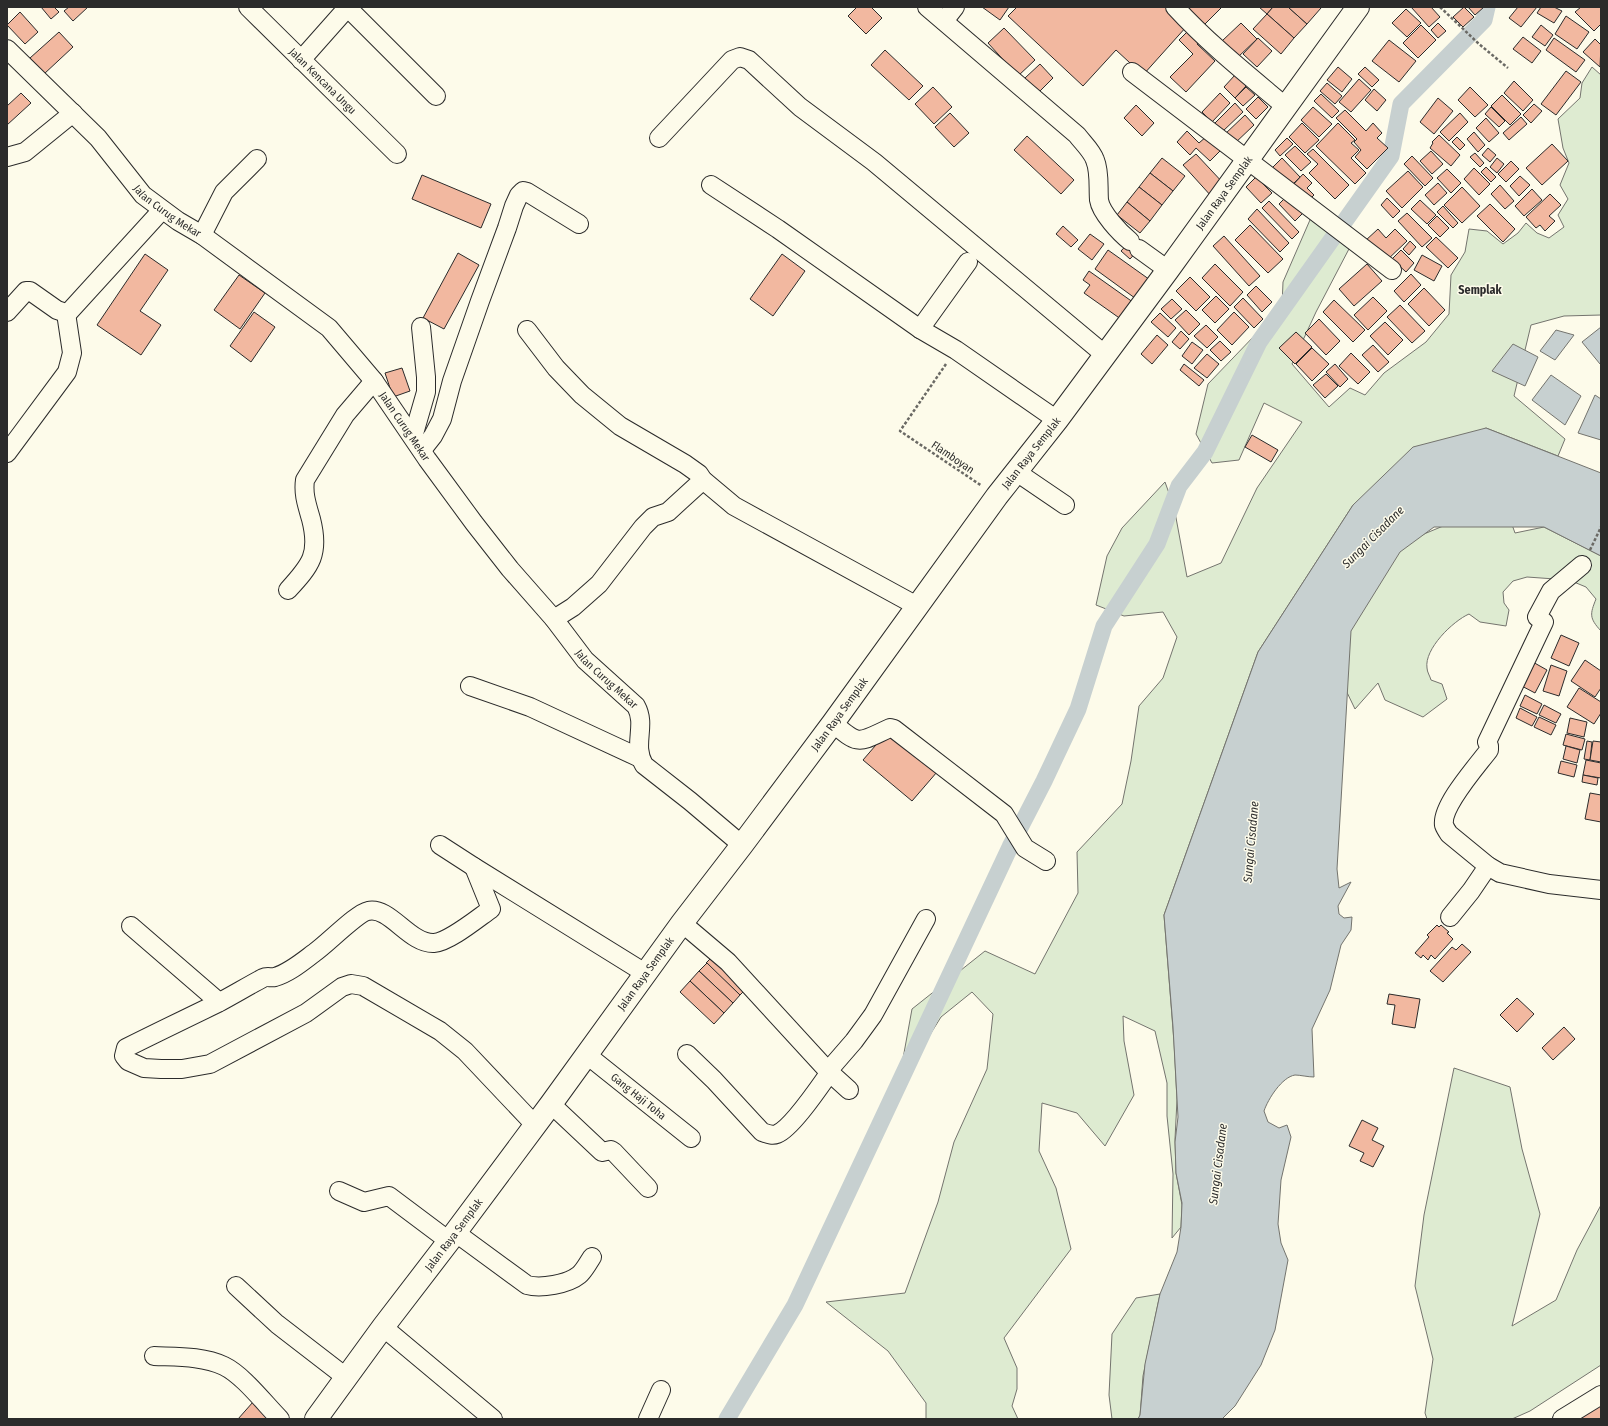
<svg xmlns="http://www.w3.org/2000/svg" width="1608" height="1426" font-family="'Fira Sans Condensed',sans-serif">
  <rect width="100%" height="100%" fill="#fdfbea"/>
  <g fill="#deebd1" stroke="#74746e">
    <polygon points="1592,67 1601,75 1601,315 1564,316 1531,325 1514,396 1565,439 1558,456 1486,428 1353,505 1258,652 1164,915 1174,1042 1177,1100 1175,1139 1176,1173 1182,1205 1181,1227 1172,1238 1173,1174 1167,1116 1167,1083 1155,1031 1123,1016 1124,1041 1134,1095 1105,1146 1077,1113 1042,1103 1039,1151 1056,1188 1071,1249 1004,1338 1017,1368 1017,1389 1012,1406 1018,1419 926,1419 926,1403 888,1351 826,1302 905,1293 938,1202 954,1142 987,1069 993,1014 972,992 941,1017 898,1086 912,1009 985,951 1035,974 1078,893 1077,852 1122,804 1131,761 1139,706 1163,678 1177,637 1163,612 1124,616 1096,605 1107,556 1122,528 1165,482 1174,507 1187,577 1221,563 1257,488 1302,422 1264,403 1239,460 1212,463 1196,434 1208,384 1282,307 1283,282 1313,213 1350,247 1316,312 1292,364 1329,407 1350,388 1365,395 1384,373 1426,342 1449,314 1451,275 1465,252 1469,229 1487,231 1503,244 1518,233 1526,223 1537,233 1549,238 1564,227 1558,215 1568,199 1560,185 1569,163 1563,148 1558,119 1580,98 1582,83"/>
    <path d="M 1467,516 L 1510,519 L 1515,533 L 1544,527 L 1601,556 L 1601,631 C 1589,618 1590,614 1596,599 L 1586,587 L 1569,580 L 1527,577 L 1513,581 L 1503,592 L 1504,603 L 1509,610 L 1506,626 L 1480,622 L 1469,614 C 1453,621 1424,649 1427,668 C 1427,672 1430,676 1431,680 L 1442,684 L 1447,699 L 1423,717 L 1385,700 L 1378,683 L 1355,709 L 1328,653 L 1393,547 Z"/>
    <polygon points="1454,1068 1510,1087 1522,1149 1540,1214 1512,1326 1556,1300 1577,1250 1601,1205 1601,1365 1530,1411 1512,1419 1427,1419 1425,1413 1433,1359 1415,1286 1424,1215"/>
    <polygon points="1160,1294 1143,1376 1140,1416 1138,1419 1112,1419 1109,1395 1112,1334 1136,1298"/>
  </g>
  <g fill="#c7d0d0" stroke="#74746e">
    <polygon points="1601,327 1601,363 1600,364 1582,342"/>
    <polygon points="1556,330 1574,335 1555,360 1540,351"/>
    <polygon points="1513,344 1538,357 1525,386 1492,371"/>
    <polygon points="1551,375 1581,396 1565,425 1532,400"/>
    <polygon points="1595,395 1601,399 1601,440 1578,433"/>
    <path d="M 1486,428 L 1601,473 L 1601,556 L 1544,527 L 1434,527 L 1400,552 L 1351,631 L 1337,869 L 1339,888 L 1351,882 L 1338,906 L 1339,914 L 1344,918 L 1352,917 L 1351,930 L 1341,945 L 1330,990 L 1312,1029 L 1314,1077 C 1308,1077 1300,1075 1295,1075 C 1282,1077 1268,1099 1264,1111 L 1268,1122 L 1279,1128 L 1287,1125 L 1291,1137 L 1281,1180 L 1278,1224 L 1281,1243 L 1288,1260 L 1275,1330 L 1261,1365 L 1235,1406 L 1222,1419 L 1138,1419 L 1140,1415 L 1145,1364 L 1160,1294 L 1177,1252 L 1181,1227 L 1182,1203 L 1176,1173 L 1175,1142 L 1178,1117 L 1173,1027 L 1164,915 L 1258,652 L 1353,505 L 1413,447 Z"/>
  </g>
  <g fill="none" stroke-linecap="round" stroke-linejoin="round">
    <polyline stroke="#c7d0d0" stroke-width="17" points="727,1419 795,1305 1010,847 1044,781 1078,709 1104,626 1157,544 1179,486 1205,452 1259,342 1391,156 1401,104 1484,20 1487,7"/>
  </g>
  <g fill="#f2b8a0" stroke="#2b2b2b">
    <polygon points="41,7 54,7 59,12 51,19"/>
    <polygon points="69,7 88,7 73,21 64,11"/>
    <polygon points="857,7 871,7 882,18 866,34 848,16"/>
    <polygon points="982,7 1009,7 1000,20"/>
    <polygon points="1017,7 1167,7 1187,26 1143,75 1116,50 1083,86 1008,16"/>
    <polygon points="1182,7 1222,7 1202,27"/>
    <polygon points="1259,7 1273,7 1267,14"/>
    <polygon points="1273,7 1288,7 1307,24 1294,38 1267,14"/>
    <polygon points="1288,7 1320,7 1321,8 1307,24"/>
    <polygon points="1411,7 1431,7 1440,17 1429,27"/>
    <polygon points="1464,7 1474,17 1463,27 1453,17"/>
    <polygon points="1468,7 1484,7 1475,15"/>
    <polygon points="1518,7 1537,7 1521,27 1509,18"/>
    <polygon points="1541,7 1554,7 1562,11 1554,23 1537,13"/>
    <polygon points="1581,7 1601,7 1601,24 1594,31 1575,12"/>
    <polygon points="1406,9 1421,23 1407,37 1392,23"/>
    <polygon points="20,12 38,32 25,44 7,25"/>
    <polygon points="1267,14 1294,38 1281,54 1253,29"/>
    <polygon points="1566,16 1589,32 1577,49 1555,34"/>
    <polygon points="1241,23 1257,39 1238,57 1222,41"/>
    <polygon points="1438,23 1446,31 1438,38 1431,30"/>
    <polygon points="1421,25 1436,40 1418,58 1403,43"/>
    <polygon points="1541,25 1553,35 1545,46 1532,37"/>
    <polygon points="1004,28 1035,60 1018,76 988,43"/>
    <polygon points="1190,29 1201,39 1197,44 1215,61 1186,92 1170,77 1193,54 1179,40"/>
    <polygon points="59,32 73,47 44,74 30,58"/>
    <polygon points="1523,37 1541,51 1532,63 1513,49"/>
    <polygon points="1258,38 1272,51 1257,67 1243,54"/>
    <polygon points="1554,38 1585,60 1576,72 1546,50"/>
    <polygon points="1595,39 1601,45 1600,67 1583,52"/>
    <polygon points="1389,40 1416,61 1399,82 1372,61"/>
    <polygon points="885,50 923,86 909,100 871,65"/>
    <polygon points="1040,64 1053,78 1039,92 1025,78"/>
    <polygon points="1338,67 1352,79 1342,92 1327,80"/>
    <polygon points="1365,67 1379,80 1372,87 1358,74"/>
    <polygon points="1566,71 1581,82 1556,115 1541,104"/>
    <polygon points="1235,75 1246,86 1235,98 1224,87"/>
    <polygon points="1359,79 1371,90 1351,112 1339,102"/>
    <polygon points="1514,81 1533,100 1523,111 1504,93"/>
    <polygon points="1327,83 1342,96 1335,104 1320,91"/>
    <polygon points="933,87 952,107 934,124 915,104"/>
    <polygon points="1246,87 1255,95 1243,106 1235,98"/>
    <polygon points="1470,87 1488,105 1475,117 1458,100"/>
    <polygon points="1374,89 1386,100 1377,111 1365,100"/>
    <polygon points="21,93 31,103 7,125 7,106"/>
    <polygon points="1220,93 1230,103 1212,122 1202,112"/>
    <polygon points="1321,94 1339,111 1332,118 1314,101"/>
    <polygon points="1502,95 1521,114 1510,125 1491,106"/>
    <polygon points="1258,97 1268,107 1256,119 1246,109"/>
    <polygon points="1438,98 1453,111 1434,134 1420,122"/>
    <polygon points="1235,103 1243,112 1222,132 1214,124"/>
    <polygon points="1534,104 1542,111 1531,123 1523,115"/>
    <polygon points="1136,105 1154,123 1142,136 1124,118"/>
    <polygon points="1313,107 1332,124 1319,137 1301,120"/>
    <polygon points="1491,107 1505,121 1499,127 1485,114"/>
    <polygon points="1345,110 1366,131 1373,123 1382,133 1377,138 1388,148 1367,169 1355,157 1361,150 1354,142 1357,139 1336,118"/>
    <polygon points="950,113 969,133 954,147 935,127"/>
    <polygon points="1460,113 1468,122 1449,141 1440,132"/>
    <polygon points="1245,115 1254,125 1233,145 1224,135"/>
    <polygon points="1521,117 1527,124 1509,140 1503,133"/>
    <polygon points="1486,118 1499,133 1489,142 1476,128"/>
    <polygon points="1302,123 1319,140 1305,153 1289,137"/>
    <polygon points="1338,123 1355,140 1351,143 1359,150 1351,158 1366,173 1355,184 1316,146"/>
    <polygon points="1187,131 1199,143 1207,136 1221,150 1210,161 1196,148 1190,155 1177,142"/>
    <polygon points="1474,132 1485,145 1478,152 1467,139"/>
    <polygon points="1439,135 1460,155 1451,166 1430,148 1433,143 1432,142"/>
    <polygon points="1027,136 1074,180 1061,194 1014,150"/>
    <polygon points="1457,137 1465,145 1460,150 1452,142"/>
    <polygon points="1287,138 1293,144 1280,156 1275,150"/>
    <polygon points="1552,144 1568,161 1542,185 1526,168"/>
    <polygon points="1295,146 1311,162 1301,171 1285,155"/>
    <polygon points="1488,148 1496,155 1490,162 1482,155"/>
    <polygon points="1313,149 1349,185 1335,199 1309,173 1318,164 1307,154"/>
    <polygon points="1431,151 1443,164 1432,174 1420,161"/>
    <polygon points="1475,153 1484,163 1480,167 1470,157"/>
    <polygon points="1196,154 1225,185 1212,197 1183,165"/>
    <polygon points="1412,156 1433,178 1425,186 1404,164"/>
    <polygon points="1162,158 1185,176 1173,191 1150,173"/>
    <polygon points="1282,158 1300,177 1289,188 1271,169"/>
    <polygon points="1497,158 1504,164 1497,173 1490,167"/>
    <polygon points="1511,161 1519,169 1506,182 1498,174"/>
    <polygon points="1486,167 1496,177 1491,182 1481,172"/>
    <polygon points="1474,168 1490,184 1479,195 1464,179"/>
    <polygon points="1447,169 1461,183 1451,193 1437,178"/>
    <polygon points="1408,171 1423,187 1402,208 1386,191"/>
    <polygon points="1150,173 1173,191 1162,205 1139,187"/>
    <polygon points="1303,174 1312,183 1307,188 1314,195 1308,201 1292,186"/>
    <polygon points="422,175 491,204 481,228 412,199"/>
    <polygon points="1520,176 1530,185 1519,196 1510,186"/>
    <polygon points="1256,177 1272,193 1261,203 1246,187"/>
    <polygon points="1438,183 1447,193 1434,205 1425,195"/>
    <polygon points="1500,185 1514,201 1505,209 1491,194"/>
    <polygon points="1139,187 1162,205 1150,221 1127,202"/>
    <polygon points="1462,187 1480,206 1462,223 1444,205"/>
    <polygon points="1532,189 1542,200 1524,216 1515,206"/>
    <polygon points="1290,193 1306,210 1295,221 1279,204"/>
    <polygon points="1550,194 1561,205 1549,216 1555,221 1545,231 1540,225 1536,228 1526,217"/>
    <polygon points="1387,198 1400,211 1393,218 1381,205"/>
    <polygon points="1420,200 1436,215 1427,224 1411,209"/>
    <polygon points="1269,201 1299,232 1292,239 1262,208"/>
    <polygon points="1127,202 1150,221 1140,233 1117,215"/>
    <polygon points="1490,204 1515,229 1503,242 1477,216"/>
    <polygon points="1443,206 1458,223 1453,228 1437,212"/>
    <polygon points="1257,209 1289,243 1280,252 1248,219"/>
    <polygon points="1407,213 1432,238 1422,247 1398,221"/>
    <polygon points="1437,216 1449,228 1440,237 1428,225"/>
    <polygon points="1250,225 1283,259 1268,273 1235,240"/>
    <polygon points="1063,226 1078,240 1071,247 1056,234"/>
    <polygon points="1378,229 1386,238 1395,229 1407,241 1385,262 1365,241"/>
    <polygon points="1090,234 1104,244 1092,260 1078,249"/>
    <polygon points="1224,236 1260,276 1249,286 1213,246"/>
    <polygon points="1436,237 1458,258 1448,268 1426,247"/>
    <polygon points="1132,239 1141,247 1130,259 1121,251"/>
    <polygon points="1410,241 1416,247 1409,255 1403,249"/>
    <polygon points="1108,250 1153,282 1139,301 1095,269"/>
    <polygon points="1401,250 1414,263 1406,272 1392,259"/>
    <polygon points="458,253 479,265 444,329 423,318"/>
    <polygon points="145,254 168,270 140,311 161,325 141,355 97,325"/>
    <polygon points="782,254 805,271 773,316 750,299"/>
    <polygon points="1422,255 1442,266 1434,281 1414,270"/>
    <polygon points="1215,264 1243,292 1230,306 1202,278"/>
    <polygon points="1367,264 1382,281 1354,306 1339,289"/>
    <polygon points="1089,271 1137,305 1125,322 1084,293 1090,285 1083,280"/>
    <polygon points="1411,274 1421,285 1404,302 1394,291"/>
    <polygon points="239,275 265,293 240,329 214,310"/>
    <polygon points="1190,277 1210,297 1196,311 1176,291"/>
    <polygon points="1256,286 1272,302 1262,312 1247,295"/>
    <polygon points="1424,288 1445,310 1429,326 1408,304"/>
    <polygon points="1216,296 1229,309 1215,323 1202,310"/>
    <polygon points="1373,297 1387,311 1368,330 1354,315"/>
    <polygon points="1243,298 1263,319 1254,328 1234,307"/>
    <polygon points="1172,299 1182,309 1171,319 1161,309"/>
    <polygon points="1334,300 1365,330 1353,342 1323,312"/>
    <polygon points="1400,305 1425,331 1412,343 1387,317"/>
    <polygon points="1186,310 1200,324 1189,335 1175,320"/>
    <polygon points="254,312 275,327 251,362 230,346"/>
    <polygon points="1234,312 1249,327 1232,345 1217,330"/>
    <polygon points="1160,313 1176,328 1168,337 1151,322"/>
    <polygon points="1319,319 1340,341 1326,355 1305,333"/>
    <polygon points="1385,322 1403,340 1388,355 1370,336"/>
    <polygon points="1206,325 1218,337 1207,348 1194,336"/>
    <polygon points="1181,331 1189,339 1180,349 1172,342"/>
    <polygon points="1296,332 1312,347 1295,364 1279,348"/>
    <polygon points="1157,335 1168,345 1152,364 1141,354"/>
    <polygon points="1220,341 1231,352 1221,361 1210,350"/>
    <polygon points="1192,342 1203,350 1192,364 1182,356"/>
    <polygon points="1373,345 1389,362 1378,372 1362,355"/>
    <polygon points="1312,348 1329,364 1312,381 1296,364"/>
    <polygon points="1351,353 1370,372 1358,384 1339,366"/>
    <polygon points="1207,354 1219,364 1207,378 1194,368"/>
    <polygon points="1184,364 1204,380 1199,386 1180,370"/>
    <polygon points="1335,364 1348,379 1340,387 1326,372"/>
    <polygon points="402,368 410,391 393,397 385,373"/>
    <polygon points="1326,374 1338,386 1325,398 1313,385"/>
    <polygon points="1252,435 1278,450 1271,462 1245,447"/>
    <polygon points="1561,635 1579,643 1569,666 1551,658"/>
    <polygon points="1585,660 1601,671 1601,688 1595,697 1571,681"/>
    <polygon points="1531,661 1547,670 1535,693 1518,684"/>
    <polygon points="1551,665 1567,671 1559,696 1543,691"/>
    <polygon points="1579,688 1601,702 1601,713 1594,724 1567,707"/>
    <polygon points="1525,695 1542,704 1537,714 1520,706"/>
    <polygon points="1544,705 1561,714 1556,723 1539,715"/>
    <polygon points="1520,708 1537,717 1532,726 1516,718"/>
    <polygon points="1539,717 1556,725 1551,735 1534,727"/>
    <polygon points="1570,718 1587,722 1584,737 1567,733"/>
    <polygon points="888,731 937,772 912,801 863,760"/>
    <polygon points="1566,734 1585,739 1582,750 1563,745"/>
    <polygon points="1587,741 1592,742 1590,760 1584,759"/>
    <polygon points="1593,741 1601,742 1601,762 1590,760"/>
    <polygon points="1566,746 1580,750 1577,763 1563,759"/>
    <polygon points="1586,760 1601,763 1601,778 1583,775"/>
    <polygon points="1561,761 1577,765 1574,777 1558,773"/>
    <polygon points="1583,775 1598,778 1597,785 1582,782"/>
    <polygon points="1590,793 1601,795 1601,822 1585,819"/>
    <polygon points="1437,925 1439,927 1441,925 1449,932 1447,933 1453,939 1435,959 1431,955 1428,960 1423,955 1421,958 1415,953 1429,937 1427,935"/>
    <polygon points="1462,944 1471,952 1443,982 1430,971 1452,947 1456,950"/>
    <polygon points="715,954 749,986 740,995 706,963"/>
    <polygon points="707,963 740,995 733,1003 699,971"/>
    <polygon points="699,971 733,1003 724,1013 690,981"/>
    <polygon points="690,981 724,1013 714,1024 680,992"/>
    <polygon points="1389,994 1420,999 1415,1028 1392,1024 1395,1005 1387,1004"/>
    <polygon points="1517,998 1534,1014 1517,1032 1500,1015"/>
    <polygon points="1564,1027 1575,1039 1553,1060 1542,1048"/>
    <polygon points="1362,1120 1378,1128 1372,1140 1384,1146 1373,1167 1360,1161 1364,1153 1349,1146"/>
    <polygon points="1601,1396 1601,1419 1565,1419"/>
    <polygon points="253,1402 271,1419 238,1419"/>
  </g>
  <g fill="none" stroke-linecap="round" stroke-linejoin="round">
    <defs>
      <g id="minor">
        <path id="s1" d="M 248,7 L 397,154"/>
        <polyline points="345,7 351,11 436,96"/>
        <path d="M 927,7 L 1077,135 C 1083,143 1092,151 1095,160 C 1100,172 1098,187 1099,200 C 1101,213 1120,233 1130,241"/>
        <path d="M 1175,7 C 1209,44 1248,75 1286,107"/>
        <polyline points="944,21 955,7"/>
        <path id="s2" d="M 7,49 L 98,138 L 143,195 L 178,221 L 202,235 L 329,328 L 374,381 L 427,459 L 474,523 L 510,569 L 554,619 L 585,660 L 636,706 C 647,726 632,744 644,765 L 690,801 L 742,845"/>
        <polyline points="301,60 348,7"/>
        <polyline points="1132,72 1392,270"/>
        <polyline points="659,138 732,60 740,57 749,60 800,107 874,162 1104,354"/>
        <polyline points="7,157 25,152 73,113"/>
        <polyline points="711,185 778,229 920,329 956,350 1057,420"/>
        <polyline points="202,235 224,192 257,159"/>
        <polyline points="1139,249 1168,270"/>
        <polyline points="7,312 26,291 30,291 57,310 66,313 69,312 162,210"/>
        <polyline points="920,329 968,262"/>
        <polyline points="527,330 556,368 582,395 620,426 685,464 699,474 703,480 734,506 917,606"/>
        <polyline points="413,437 426,392 426,377 421,327"/>
        <polyline points="422,450 433,436 442,419 452,381 480,301 507,228 514,206 519,195 523,191 527,192 579,224"/>
        <polyline points="7,453 67,372 72,353 66,313"/>
        <polyline points="1015,471 1065,505"/>
        <path d="M 1582,565 L 1551,591 L 1537,617 L 1544,622 L 1487,742 L 1489,746 L 1489,750 C 1477,766 1441,806 1444,825 C 1445,828 1447,831 1449,834 L 1488,866 L 1500,873 L 1549,884 L 1601,890"/>
        <path d="M 288,590 C 311,565 320,554 311,519 C 307,505 303,494 305,480 L 345,415 L 374,381"/>
        <polyline points="554,619 573,607 599,584 643,527 653,517 668,512 703,480"/>
        <polyline points="470,686 530,707 640,758"/>
        <path d="M 833,723 C 860,747 859,742 890,728 L 894,729 L 1004,814 L 1025,848 L 1046,861"/>
        <polyline points="440,845 474,867 645,973"/>
        <path d="M 474,867 L 491,909 C 478,918 449,942 434,943 C 409,944 390,906 368,911 C 357,913 326,945 314,953 C 302,962 289,973 275,977 C 271,978 267,976 263,978 C 248,986 233,995 218,1003 C 187,1018 156,1033 126,1048 L 124,1056 L 128,1061 L 144,1068 L 161,1069 L 182,1069 L 210,1064 L 306,1013 L 342,987 L 351,984 L 363,986 L 440,1031 L 465,1051 L 535,1125"/>
        <polyline points="1450,917 1471,891 1488,866"/>
        <polyline points="682,923 728,962 828,1071 849,1090"/>
        <polyline points="131,926 219,1002"/>
        <path d="M 687,1054 L 714,1080 L 762,1132 C 768,1134 772,1136 777,1134 C 792,1128 820,1086 830,1072"/>
        <path id="s3" d="M 587,1055 L 691,1138"/>
        <polyline points="828,1071 854,1041 873,1015 926,919"/>
        <polyline points="551,1104 602,1152 611,1150 614,1152 648,1188"/>
        <polyline points="339,1191 364,1202 389,1196 449,1241"/>
        <path d="M 456,1233 L 527,1285 C 541,1289 568,1284 579,1275 C 584,1271 588,1263 592,1257"/>
        <polyline points="236,1286 277,1324 347,1378"/>
        <polyline points="383,1327 493,1419"/>
        <path d="M 154,1356 C 177,1357 203,1356 224,1366 C 243,1375 265,1404 280,1419"/>
        <polyline points="648,1419 661,1390"/>
        <polyline points="1562,1419 1601,1395"/>
      </g>
      <g id="major">
        <path id="s4" d="M 316,1419 L 383,1327 L 449,1241 L 551,1104 L 682,923 L 742,845 L 833,723 L 997,496 L 1057,420 L 1168,270 L 1358,7"/>
      </g>
    </defs>
    <use href="#minor" stroke="#2b2b2b" stroke-width="20"/>
    <use href="#major" stroke="#2b2b2b" stroke-width="24"/>
    <g stroke="#6a6964" stroke-width="2.5" stroke-dasharray="3 2" stroke-linecap="butt">
      <polyline points="1440,7 1479,44 1508,68"/>
      <polyline points="946,364 900,431 982,486"/>
      <polyline points="1590,550 1601,527"/>
    </g>
    <use href="#minor" stroke="#fdfbea" stroke-width="18"/>
    <use href="#major" stroke="#fdfbea" stroke-width="22"/>
  </g>
  <g text-anchor="middle" stroke-width="3" stroke-linejoin="round" paint-order="stroke">
    <g font-size="11" fill="#2b2b2b" stroke="#fdfbea">
      <text dy="4" stroke="none"><textPath href="#s1" startOffset="105">Jalan Kencana Ungu</textPath></text>
      <text dy="4" stroke="none"><textPath href="#s4" startOffset="1526">Jalan Raya Semplak</textPath></text>
      <text dy="4" stroke="none"><textPath href="#s2" startOffset="229">Jalan Curug Mekar</textPath></text>
      <text dy="4" stroke="none"><textPath href="#s2" startOffset="553">Jalan Curug Mekar</textPath></text>
      <text dy="4" stroke="none"><textPath href="#s4" startOffset="1202">Jalan Raya Semplak</textPath></text>
      <text transform="translate(953 457) rotate(34)" y="4">Flamboyan</text>
      <text dy="4" stroke="none"><textPath href="#s2" startOffset="877">Jalan Curug Mekar</textPath></text>
      <text dy="4" stroke="none"><textPath href="#s4" startOffset="878">Jalan Raya Semplak</textPath></text>
      <text dy="4" stroke="none"><textPath href="#s4" startOffset="554">Jalan Raya Semplak</textPath></text>
      <text dy="4" stroke="none"><textPath href="#s3" startOffset="66">Gang Haji Toha</textPath></text>
      <text dy="4" stroke="none"><textPath href="#s4" startOffset="230">Jalan Raya Semplak</textPath></text>
    </g>
    <g font-size="12" font-weight="bold" fill="#2b2b2b" stroke="#fdfbea">
      <text x="1480" y="294">Semplak</text>
    </g>
    <g font-size="12" font-style="italic" fill="#2b2b2b" stroke="#fdfbea">
      <text transform="translate(1373 537) rotate(-45)" y="4">Sungai Cisadane</text>
      <text transform="translate(1251 842) rotate(-85)" y="4">Sungai Cisadane</text>
      <text transform="translate(1218 1164) rotate(-83)" y="4">Sungai Cisadane</text>
    </g>
  </g>
  <rect width="1608" height="1426" fill="none" stroke="#2b2b2b" stroke-width="16"/>
</svg>
